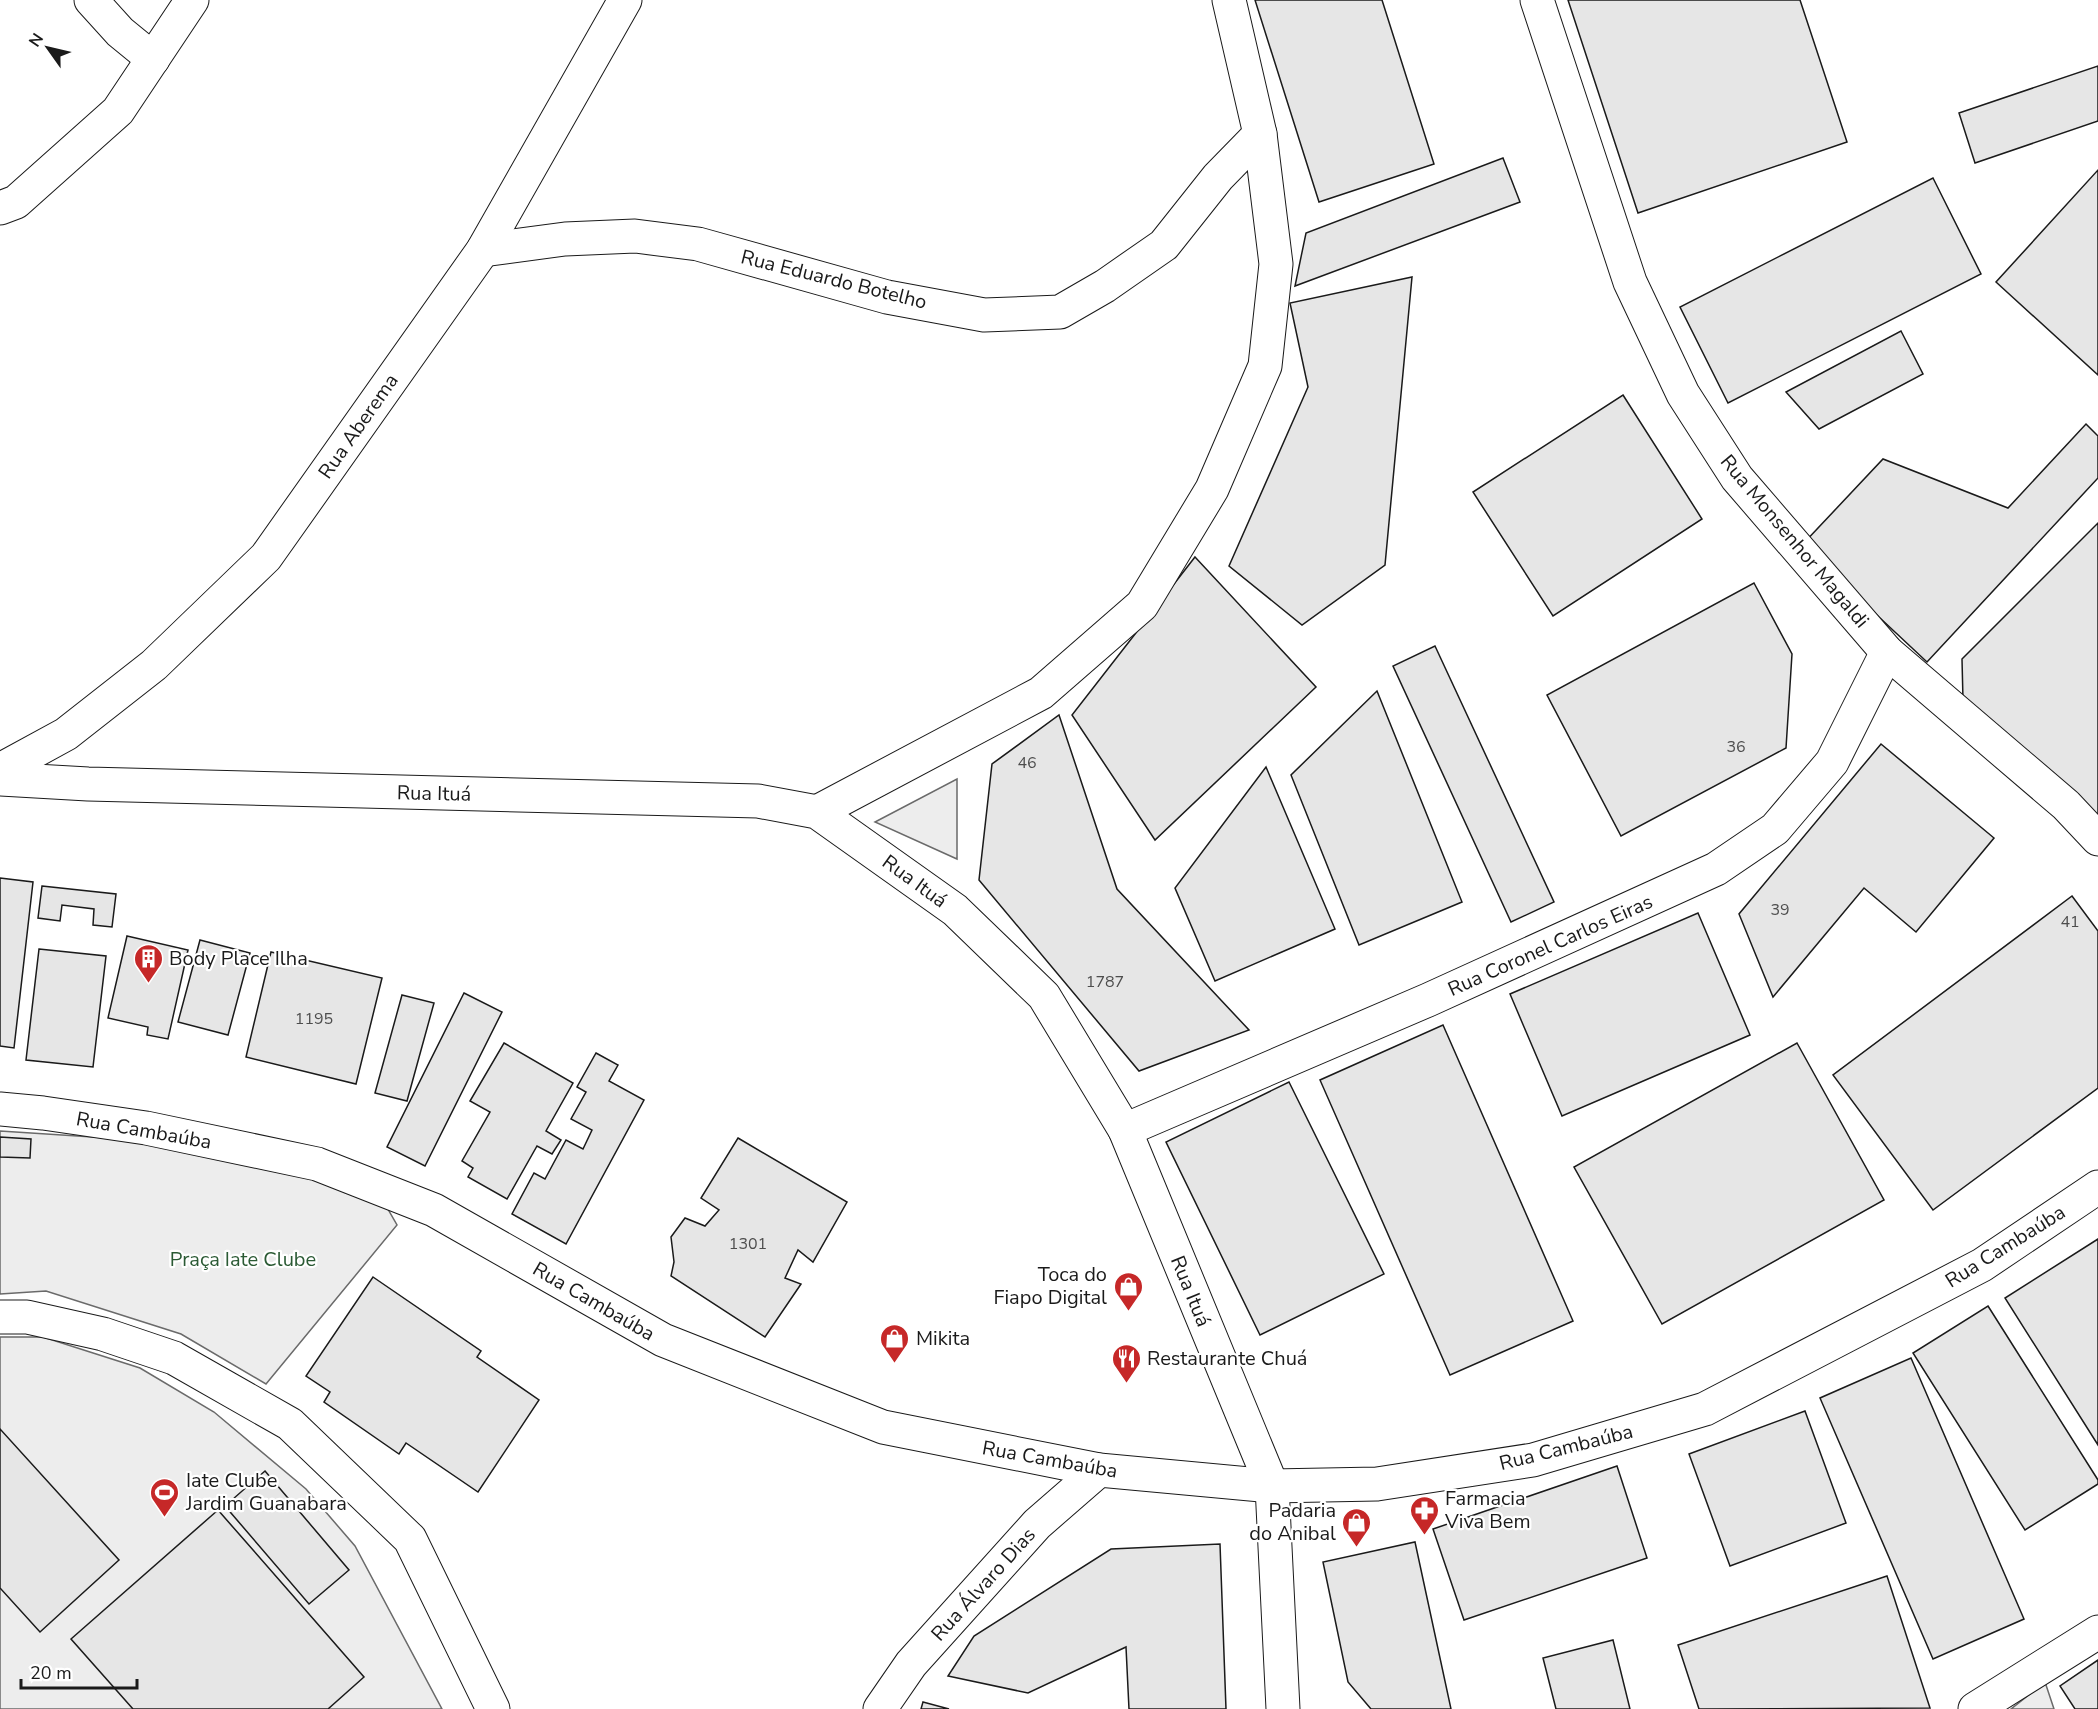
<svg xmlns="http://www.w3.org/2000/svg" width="2098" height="1709" font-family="'Nunito Sans',sans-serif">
  <rect width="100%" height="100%" fill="#fff"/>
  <g fill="#ededed" stroke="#6a6a6a" stroke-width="1.5">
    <polygon points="957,779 957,859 875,822"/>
    <polygon points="0,1131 170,1142 378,1192 397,1225 266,1384 181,1334 46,1291 0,1294"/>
    <polygon points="0,1337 43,1337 140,1368 214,1412 306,1489 355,1546 442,1709 0,1709"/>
    <polygon points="2045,1682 2054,1709 2011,1709"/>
  </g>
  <g fill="#e6e6e6" stroke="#1a1a1a" stroke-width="1.5">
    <polygon points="1255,0 1382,0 1434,164 1319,202"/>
    <polygon points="1568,0 1800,0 1847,142 1638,213"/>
    <polygon points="2098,66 2098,121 1975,163 1959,113"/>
    <polygon points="1503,158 1520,202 1295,286 1306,233"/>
    <polygon points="2098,170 2098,375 1996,282"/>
    <polygon points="1933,178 1981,274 1728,403 1680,307"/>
    <polygon points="1412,277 1385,565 1302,625 1229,566 1308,387 1290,303"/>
    <polygon points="1901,331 1923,374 1819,429 1786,392"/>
    <polygon points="1623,395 1702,519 1553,616 1473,492"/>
    <polygon points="2086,424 2098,436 2098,478 1927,662 1802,545 1883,459 2008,508"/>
    <polygon points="2098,523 2098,814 2088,824 1963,700 1962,659"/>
    <polygon points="1195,557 1316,687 1155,840 1072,715"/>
    <polygon points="1754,583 1792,654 1786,748 1621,836 1547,695"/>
    <polygon points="1435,646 1554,902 1511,922 1393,666"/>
    <polygon points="1377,691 1462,902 1359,945 1291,775"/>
    <polygon points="1059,715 1117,889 1249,1030 1139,1071 979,880 992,764"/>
    <polygon points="1881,744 1994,838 1916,932 1864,888 1773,997 1739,914"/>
    <polygon points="1266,767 1335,929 1215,981 1175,888"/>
    <polygon points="0,878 33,882 14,1048 0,1046"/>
    <polygon points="42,886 116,894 112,927 93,925 94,909 62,905 60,921 38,918"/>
    <polygon points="2072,896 2098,931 2098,1088 1933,1210 1833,1075"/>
    <polygon points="1698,913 1750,1035 1562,1116 1510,994"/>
    <polygon points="127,936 188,950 168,1039 147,1035 148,1027 108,1018"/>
    <polygon points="200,940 250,953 228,1035 178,1022"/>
    <polygon points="39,949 106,956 93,1067 26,1060"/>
    <polygon points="271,952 382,978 356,1084 246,1057"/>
    <polygon points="464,993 502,1012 425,1166 387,1147"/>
    <polygon points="402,995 434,1003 407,1101 375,1093"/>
    <polygon points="1443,1025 1573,1321 1450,1375 1320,1080"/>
    <polygon points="504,1043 573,1083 546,1131 561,1140 552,1154 537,1146 507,1199 468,1177 473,1168 462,1161 490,1112 470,1101"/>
    <polygon points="1797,1043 1884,1200 1662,1324 1574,1167"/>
    <polygon points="596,1053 618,1065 609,1081 644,1100 566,1244 512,1214 534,1173 545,1179 566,1140 583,1149 592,1130 571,1119 586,1092 577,1087"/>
    <polygon points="1289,1082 1384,1274 1260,1335 1166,1142"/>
    <polygon points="0,1137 31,1139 30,1158 0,1157"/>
    <polygon points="738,1138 847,1202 813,1262 798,1250 785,1278 801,1284 765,1337 671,1276 674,1262 671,1237 685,1218 705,1226 719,1210 701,1198"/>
    <polygon points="2098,1239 2098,1445 2005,1298"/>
    <polygon points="373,1277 481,1351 477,1357 539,1400 478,1492 406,1443 399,1454 324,1402 330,1392 306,1376"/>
    <polygon points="1988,1306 2098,1480 2098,1484 2025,1530 1913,1353"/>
    <polygon points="1911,1358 2024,1619 1933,1659 1820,1398"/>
    <polygon points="1805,1411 1846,1523 1730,1566 1689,1454"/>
    <polygon points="0,1429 119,1560 40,1632 0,1588"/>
    <polygon points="1617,1466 1647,1558 1464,1620 1433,1529"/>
    <polygon points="265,1471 349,1570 309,1604 225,1506"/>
    <polygon points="218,1510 364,1677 328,1709 133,1709 71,1639"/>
    <polygon points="1415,1542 1451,1709 1371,1709 1348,1682 1323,1562"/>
    <polygon points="1220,1544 1226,1709 1129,1709 1126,1647 1028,1693 948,1676 974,1636 1111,1549"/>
    <polygon points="1887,1576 1930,1708 1699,1709 1678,1645"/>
    <polygon points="1613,1640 1630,1709 1556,1709 1543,1658"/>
    <polygon points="2098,1660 2098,1709 2075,1709 2060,1686"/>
    <polygon points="923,1702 949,1709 921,1709"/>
  </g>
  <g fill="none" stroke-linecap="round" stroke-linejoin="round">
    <defs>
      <g id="minor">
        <polyline points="91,0 120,32 153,59"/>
        <polyline points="1537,0 1630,282 1683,394 1737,478 1887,652 2066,805 2098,839"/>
        <polyline points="0,208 16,202 118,111 192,0"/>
        <polyline points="483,250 565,239 635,236 698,244 887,297 984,315 1060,312 1105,286 1164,245 1218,177 1260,134"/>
        <polyline points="0,770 66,734 154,665 266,557 483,250 625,0"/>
        <polyline points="0,779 88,784 758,801 817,812 955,910 1044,996 1125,1130 1272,1486 1283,1709"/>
        <polyline points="817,812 1041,693 1142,605 1212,489 1265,366 1276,264 1260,134 1229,0"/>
        <polyline points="0,1109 43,1113 146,1128 317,1164 434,1210 663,1340 883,1427 1099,1470 1272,1486 1377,1484 1533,1460 1705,1409 1982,1265 2098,1187"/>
        <polyline points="1125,1130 1428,1000 1716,869 1775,829 1832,762 1887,652"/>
        <polyline points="0,1317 27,1317 103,1334 174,1358 290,1424 410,1539 493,1709"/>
        <polyline points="880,1709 911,1664 1037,1524 1099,1470"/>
        <polyline points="1975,1709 2098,1632"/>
      </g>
    </defs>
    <use href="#minor" stroke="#1a1a1a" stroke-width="35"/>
    <use href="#minor" stroke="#fff" stroke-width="33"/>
  </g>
  <defs>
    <symbol id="building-pin" viewBox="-11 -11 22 30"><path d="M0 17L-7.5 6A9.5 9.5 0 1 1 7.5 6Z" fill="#c62828" stroke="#fff"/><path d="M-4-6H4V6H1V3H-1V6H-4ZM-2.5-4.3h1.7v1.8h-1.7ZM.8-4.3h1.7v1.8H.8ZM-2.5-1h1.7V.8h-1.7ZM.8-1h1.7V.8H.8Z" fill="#fff"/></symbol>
    <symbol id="shop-pin" viewBox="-11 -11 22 30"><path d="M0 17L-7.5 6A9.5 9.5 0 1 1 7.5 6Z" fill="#c62828" stroke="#fff"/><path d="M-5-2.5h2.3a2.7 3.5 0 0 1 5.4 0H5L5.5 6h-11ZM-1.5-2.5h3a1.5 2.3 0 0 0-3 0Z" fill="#fff"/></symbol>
    <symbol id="restaurant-pin" viewBox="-11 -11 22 30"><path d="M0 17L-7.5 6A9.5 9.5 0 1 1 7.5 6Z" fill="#c62828" stroke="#fff"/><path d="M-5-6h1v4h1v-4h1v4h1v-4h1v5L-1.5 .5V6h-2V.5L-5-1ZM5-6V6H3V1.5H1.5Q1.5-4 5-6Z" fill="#fff"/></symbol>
    <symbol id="stadium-pin" viewBox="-11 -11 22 30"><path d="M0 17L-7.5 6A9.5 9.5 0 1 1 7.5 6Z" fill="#c62828" stroke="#fff"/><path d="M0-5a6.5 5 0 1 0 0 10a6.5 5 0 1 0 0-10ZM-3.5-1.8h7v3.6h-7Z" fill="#fff"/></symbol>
    <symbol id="pharmacy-pin" viewBox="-11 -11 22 30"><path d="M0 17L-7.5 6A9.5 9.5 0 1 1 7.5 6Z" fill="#c62828" stroke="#fff"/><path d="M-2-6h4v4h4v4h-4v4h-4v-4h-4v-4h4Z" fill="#fff"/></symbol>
  </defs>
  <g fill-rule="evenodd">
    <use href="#building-pin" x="132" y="942" width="33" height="45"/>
    <use href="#shop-pin" x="1112" y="1270" width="33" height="45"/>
    <use href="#shop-pin" x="878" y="1322" width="33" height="45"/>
    <use href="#restaurant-pin" x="1110" y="1342" width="33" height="45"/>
    <use href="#stadium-pin" x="148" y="1476" width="33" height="45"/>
    <use href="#pharmacy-pin" x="1408" y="1494" width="33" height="45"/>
    <use href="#shop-pin" x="1340" y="1506" width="33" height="45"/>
  </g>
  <g text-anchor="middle" stroke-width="4.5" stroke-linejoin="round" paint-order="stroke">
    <g font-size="16" fill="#4d4d4d">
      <text x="1736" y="752">36</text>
      <text x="1027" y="768">46</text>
      <text x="1780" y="915">39</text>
      <text x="2070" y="927">41</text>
      <text x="1105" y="987">1787</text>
      <text x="314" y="1024">1195</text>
      <text x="748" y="1249">1301</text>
    </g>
    <g font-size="20" fill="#1a1a1a" stroke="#fff">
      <text transform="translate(834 279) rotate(14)" y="7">Rua Eduardo Botelho</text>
      <text transform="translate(358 426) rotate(-55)" y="7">Rua Aberema</text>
      <text transform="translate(1795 541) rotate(50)" y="7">Rua Monsenhor Magaldi</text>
      <text transform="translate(434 793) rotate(1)" y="7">Rua Ituá</text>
      <text transform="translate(915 881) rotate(36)" y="7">Rua Ituá</text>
      <text transform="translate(1550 945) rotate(-24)" y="7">Rua Coronel Carlos Eiras</text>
      <text transform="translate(144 1130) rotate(10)" y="7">Rua Cambaúba</text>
      <text transform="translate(2005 1246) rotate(-32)" y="7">Rua Cambaúba</text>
      <text transform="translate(1191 1291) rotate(68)" y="7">Rua Ituá</text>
      <text transform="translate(594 1301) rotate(30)" y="7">Rua Cambaúba</text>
      <text transform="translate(1566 1447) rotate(-14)" y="7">Rua Cambaúba</text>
      <text transform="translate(1050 1459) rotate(10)" y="7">Rua Cambaúba</text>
      <text transform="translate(983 1584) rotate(-48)" y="7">Rua Álvaro Dias</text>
    </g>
    <g font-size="20" fill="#1a1a1a" stroke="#fff" text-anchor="start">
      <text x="169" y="965">Body Place Ilha</text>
      <text x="1107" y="1281" text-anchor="end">Toca do<tspan x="1107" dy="23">Fiapo Digital</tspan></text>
      <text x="916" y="1345">Mikita</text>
      <text x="1147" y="1365">Restaurante Chuá</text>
      <text x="186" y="1487">Iate Clube<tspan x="186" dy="23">Jardim Guanabara</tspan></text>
      <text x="1445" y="1505">Farmacia<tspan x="1445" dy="23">Viva Bem</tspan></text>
      <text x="1336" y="1517" text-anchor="end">Padaria<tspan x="1336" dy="23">do Anibal</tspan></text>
    </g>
    <g font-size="20" fill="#2b5a34" stroke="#fff">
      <text x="243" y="1266">Praça Iate Clube</text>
    </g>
  </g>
  <g transform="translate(48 48) rotate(304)" stroke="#ffffff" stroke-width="4.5" paint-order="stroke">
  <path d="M0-4.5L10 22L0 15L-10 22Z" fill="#1a1a1a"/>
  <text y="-9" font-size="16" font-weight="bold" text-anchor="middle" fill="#1a1a1a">N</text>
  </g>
  <path d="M21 1679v9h116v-9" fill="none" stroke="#1a1a1a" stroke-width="3"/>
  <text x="30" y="1679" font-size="18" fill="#1a1a1a" stroke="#ffffff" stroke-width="4.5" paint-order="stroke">20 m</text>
</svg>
